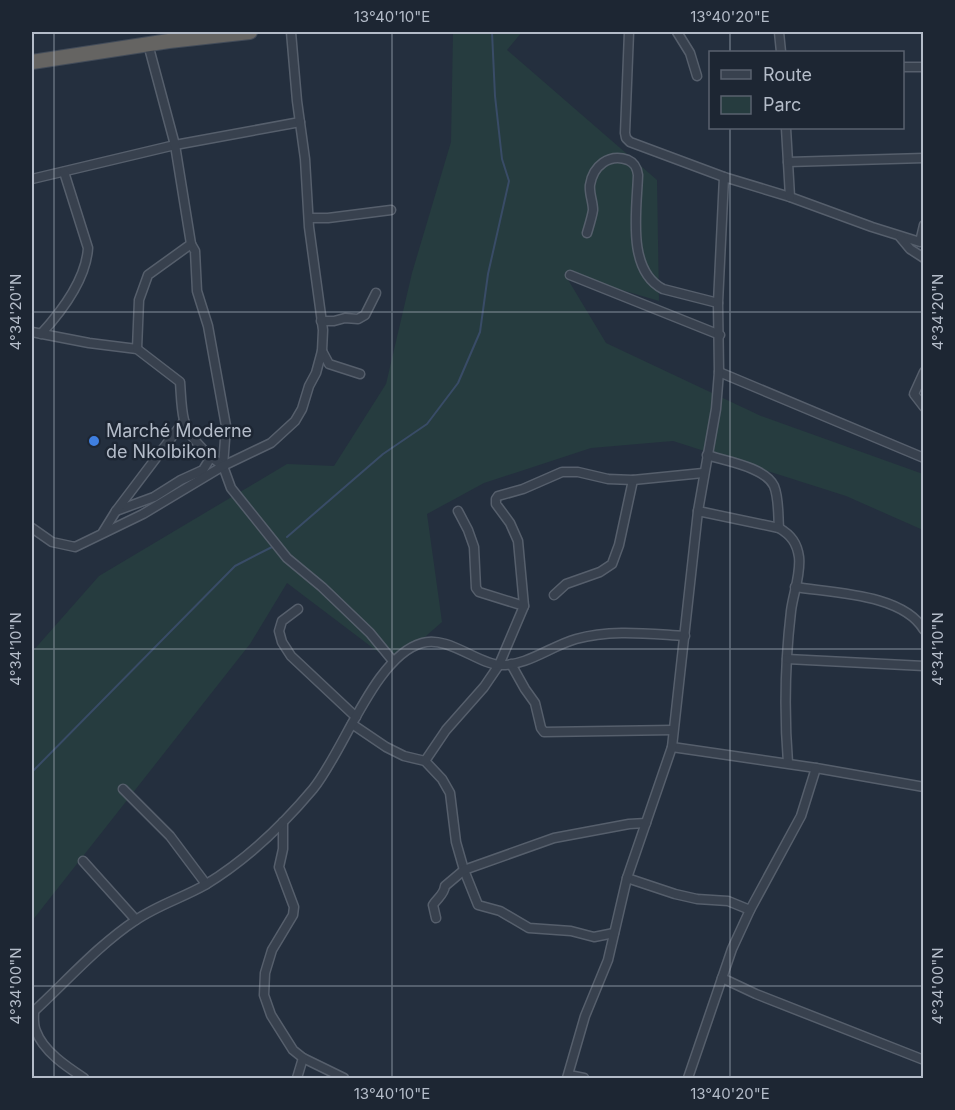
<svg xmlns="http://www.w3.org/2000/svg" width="955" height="1110" font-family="Inter,sans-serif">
  <rect width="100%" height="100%" fill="#242f3e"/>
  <polygon fill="#263c3f" points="453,32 522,32 507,50 657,180 659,301 564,273 606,343 761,416 923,474 923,530 846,496 673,441 591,448 484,483 427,514 442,622 394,664 287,583 250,644 32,921 32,652 99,576 287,464 334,466 386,384 412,273 451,142"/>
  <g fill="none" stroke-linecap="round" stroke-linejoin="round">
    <g stroke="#394c67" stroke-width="2">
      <polyline points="287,537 383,454 427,424 458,383 480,332 488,274 509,181 502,159 495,96 492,32"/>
      <polyline points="32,772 235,566 272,547"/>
    </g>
    <defs>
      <g id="minor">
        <polyline points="629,32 625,133 626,138 630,142 724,177 790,197 872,227 920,242 924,225"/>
        <polyline points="677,32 690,53 697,76"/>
        <polyline points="779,32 781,52"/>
        <polyline points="902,67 924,67"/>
        <polyline points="786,128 790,197"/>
        <polyline points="788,162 924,158"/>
        <polyline points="32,179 175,145 300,122"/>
        <polyline points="310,218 328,218 391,210"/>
        <path d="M 587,233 C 589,226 592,217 593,210 C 593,202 589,193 590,185 C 593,166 609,153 628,160 C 635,163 637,168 638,175 C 637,209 626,270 663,289 L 718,303"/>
        <polyline points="900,237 910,249 924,258"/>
        <polyline points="191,244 195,251 197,291 208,326 226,426 223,466 231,488 287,558 322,587 370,633 393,661"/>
        <polyline points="570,275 720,335"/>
        <polyline points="321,321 334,321 345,318 358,319 365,315 376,293"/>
        <path d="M 32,332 L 89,343 L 137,349 L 180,382 C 181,394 181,408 184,420 C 189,439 208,455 223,466"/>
        <path d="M 41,334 C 62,311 86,280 88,248 L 64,172"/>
        <polyline points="137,349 139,300 148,275 191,244 175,145 148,44"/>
        <polyline points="322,351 329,364 360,374"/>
        <polyline points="719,372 924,458"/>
        <polyline points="924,372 914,394 924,407"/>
        <path d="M 707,455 C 725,461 765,467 774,486 C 779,498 778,515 779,528"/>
        <polyline points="116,511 154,497 181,480 203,470 211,457"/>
        <polyline points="458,511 468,530 474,547 476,588 479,592 524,606"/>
        <path d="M 698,511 L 779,528 C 791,535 797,543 799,557 C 801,575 793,594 791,611 C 785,662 784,713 788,763"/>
        <polyline points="32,528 52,542 75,547 143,514 223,466 271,443 295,421 302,409 309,386 316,373 322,351 323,330 309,227 305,159 297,101 291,32"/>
        <polyline points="103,532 116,511 184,421"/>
        <path d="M 795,587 C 834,593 903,594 924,630"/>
        <polyline points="554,595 566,584 600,572 612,564 619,545 633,480"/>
        <polyline points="298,609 282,621 279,631 282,642 291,656 356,717"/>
        <polyline points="787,659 924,666"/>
        <polyline points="511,664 525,689 535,703 541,728 544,732 673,730"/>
        <polyline points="352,724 386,747 404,756 425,761 442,779 450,793 456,842 464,870 478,905 500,911 529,928 571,931 594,937 614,933"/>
        <polyline points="672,747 816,768 924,787"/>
        <polyline points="425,761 446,730 484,687 499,665 524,606 518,541 510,523 496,504 496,499 498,496 523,489 562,472 578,472 608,479 633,480 703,473"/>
        <polyline points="123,789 170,836 206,884"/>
        <polyline points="283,822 283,849 279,867 294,907 293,915 272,950 265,973 264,995 271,1015 293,1050 303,1058 344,1078"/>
        <polyline points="83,861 136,920"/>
        <polyline points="627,878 675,894 697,899 728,901 750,910"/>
        <path d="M 436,918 L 433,905 C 437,898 444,895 445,886 L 464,870 L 554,838 L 629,824 L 646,823"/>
        <polyline points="722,978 756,994 924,1060"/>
        <path d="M 34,1011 C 34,1017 33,1025 36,1031 C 43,1051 67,1067 84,1078"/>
        <path d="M 32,1013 C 66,982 97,946 136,920 C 158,905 182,898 205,885 C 246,860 282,826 313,789 C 344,751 375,656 422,643 C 447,635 478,664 500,665 C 527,666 551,646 576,639 C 612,629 649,634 685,636"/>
        <polyline points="569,1075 584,1078"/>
        <polyline points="297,1078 303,1058"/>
        <polyline points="567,1078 585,1016 608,960 627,878 672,747 698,511 716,409 719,372 718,303 724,177"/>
        <polyline points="688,1078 732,949 750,910 801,816 816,768"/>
      </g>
      <polyline id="trunk" points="32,62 169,41 250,32"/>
    </defs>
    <use href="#minor" stroke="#565f6c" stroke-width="11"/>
    <use href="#trunk" stroke="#434c59" stroke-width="16"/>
    <use href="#minor" stroke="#38414e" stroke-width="8"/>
    <use href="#trunk" stroke="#656462" stroke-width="14"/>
  </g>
  <path fill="none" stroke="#b4bcc9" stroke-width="1.5" stroke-opacity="0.45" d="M 54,32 L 54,1078M 392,32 L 392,1078M 730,32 L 730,52M 730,128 L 730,1078M 32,312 L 924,312M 32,649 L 924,649M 32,986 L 924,986"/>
  <circle fill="#3f7fe0" stroke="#1d2633" stroke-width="2" cx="94" cy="441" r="6"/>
  <g text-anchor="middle" stroke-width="5" stroke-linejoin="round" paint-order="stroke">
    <g font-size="18" fill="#b4bcc9" stroke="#1d2633" text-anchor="start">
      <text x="106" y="437">Marché Moderne<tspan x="106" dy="21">de Nkolbikon</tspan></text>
    </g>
  </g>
  <rect width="955" height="1110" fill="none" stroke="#1d2633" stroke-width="66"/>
  <rect x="709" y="51" width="195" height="78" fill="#1d2633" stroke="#59626f" stroke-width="1.5"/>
  <rect x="721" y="70" width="30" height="9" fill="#38414e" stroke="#59626f" stroke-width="1.5"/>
  <text x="763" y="81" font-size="18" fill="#b4bcc9">Route</text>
  <rect x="721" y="96" width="30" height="18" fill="#263c3f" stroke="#59626f" stroke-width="1.5"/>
  <text x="763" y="111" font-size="18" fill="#b4bcc9">Parc</text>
  <rect x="33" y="33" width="889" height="1044" fill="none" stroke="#b4bcc9" stroke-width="2"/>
  <g font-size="15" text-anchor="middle" fill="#b4bcc9">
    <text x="392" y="22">13°40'10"E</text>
    <text x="730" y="22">13°40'20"E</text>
    <text transform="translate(16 312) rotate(-90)" y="5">4°34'20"N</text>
    <text transform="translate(938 312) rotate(-90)" y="5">4°34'20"N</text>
    <text transform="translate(16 649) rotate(-90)" y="5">4°34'10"N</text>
    <text transform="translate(938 649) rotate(-90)" y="5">4°34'10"N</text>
    <text transform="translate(16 986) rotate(-90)" y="5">4°34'00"N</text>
    <text transform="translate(938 986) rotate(-90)" y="5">4°34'00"N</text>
    <text x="392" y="1099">13°40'10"E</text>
    <text x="730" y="1099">13°40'20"E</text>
  </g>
</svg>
